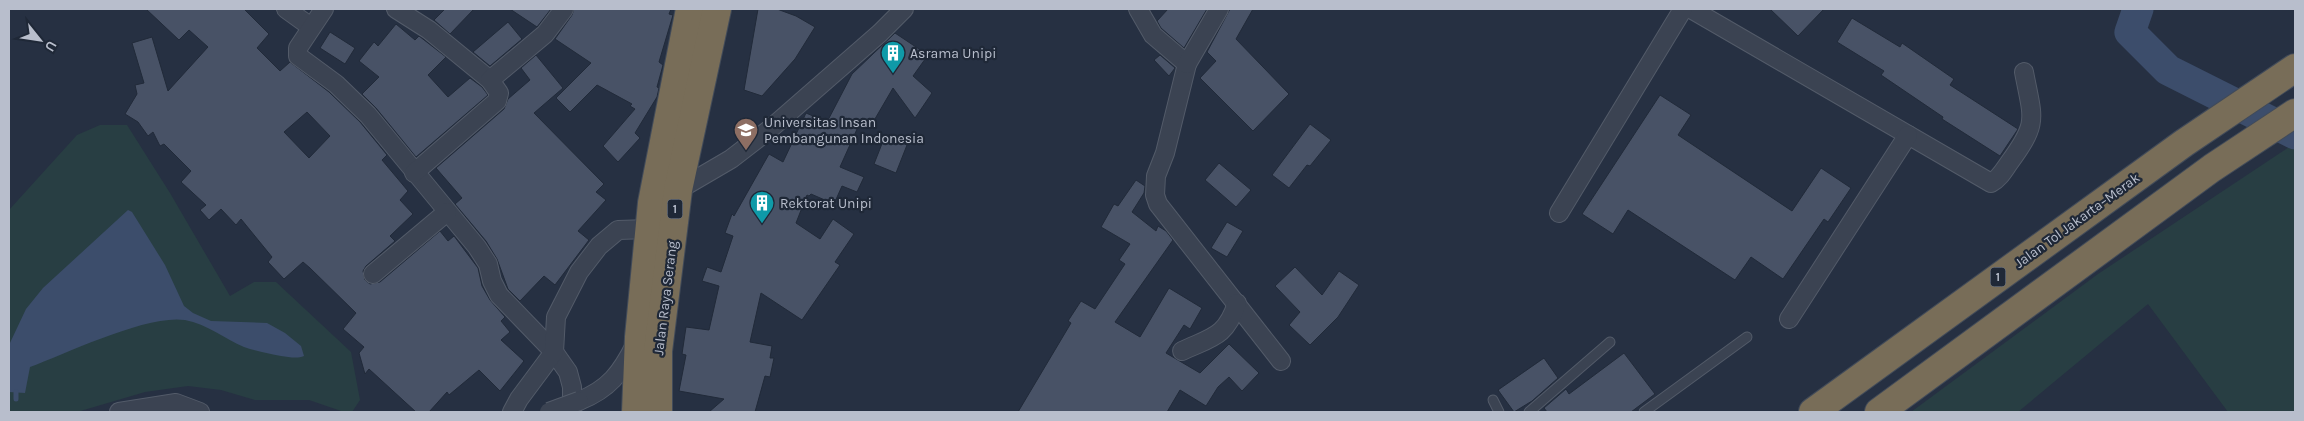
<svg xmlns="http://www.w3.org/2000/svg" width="2304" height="421" font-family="Karla,sans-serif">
  <rect width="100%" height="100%" fill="#263042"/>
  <g fill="#283e43">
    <polygon points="100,125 127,125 170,193 230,296 254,282 276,282 351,352 360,400 352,412 344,412 309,400 255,400 221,390 188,386 145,392 77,412 9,412 9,210 77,135"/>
    <polygon points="2295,143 2295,412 2228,412 2148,304 2018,412 1911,412 2098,274"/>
  </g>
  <path fill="#3c4d6b" d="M 128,210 L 132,212 L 165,265 L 184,306 L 193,313 L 211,321 L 267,323 L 285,333 L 301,346 L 304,356 C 297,359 289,357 281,356 C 269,354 256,351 244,347 C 225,339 207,324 185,320 C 148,314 67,353 30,367 L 25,393 L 9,392 L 9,345 L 26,309 L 43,288 Z"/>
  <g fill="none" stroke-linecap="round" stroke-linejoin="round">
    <polyline stroke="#3c4d6b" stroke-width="5" points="16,399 16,392"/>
    <polyline stroke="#3c4d6b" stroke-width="31" points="2138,9 2130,32 2168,70 2295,134"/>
  </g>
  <g fill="#485266" stroke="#212a39" fill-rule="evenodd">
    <path d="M 146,9 L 244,9 L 269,34 L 257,48 L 280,71 L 290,62 L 329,92 L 360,122 L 387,155 L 382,160 L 408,191 L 400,200 L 413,214 L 390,236 L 395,241 L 366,266 L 363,271 L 365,280 L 370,284 L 380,282 L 440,231 L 448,241 L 454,236 L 478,268 L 482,286 L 490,300 L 505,317 L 501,321 L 510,332 L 501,340 L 524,361 L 500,391 L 479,370 L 449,395 L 447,392 L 429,412 L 416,412 L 369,369 L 365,374 L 359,353 L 364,347 L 343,329 L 356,313 L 310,268 L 303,262 L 284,279 L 268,262 L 272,257 L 241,219 L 236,225 L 221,209 L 209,220 L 200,210 L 206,205 L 181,182 L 191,171 L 164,144 L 160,146 L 153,132 L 148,136 L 138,122 L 125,114 L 137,94 L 135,85 L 144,83 L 132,43 L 152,37 L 168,91 L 208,47 L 189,30 L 179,40 ZM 307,112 L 330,136 L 309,158 L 284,132 Z"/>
    <polygon points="445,9 474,9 450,34 434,20"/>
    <polygon points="510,9 551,9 537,27"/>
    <polygon points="574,9 671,9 669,14 673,15 659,62 663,65 657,87 659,88 657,97 635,133 640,138 618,162 603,146 635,109 630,106 632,104 597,85 570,112 556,98 591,63 555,39 572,15"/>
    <polygon points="758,9 777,9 796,16 815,27 795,59 762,96 744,90"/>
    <polygon points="1168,9 1207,9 1184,48 1161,28 1157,21"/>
    <polygon points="1230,9 1253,9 1236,39 1289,94 1253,131 1200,78 1216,61 1207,52"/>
    <polygon points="1770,9 1824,9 1798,36"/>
    <polygon points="1852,18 1900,47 1902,43 1954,79 1950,85 2018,129 2000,156 1942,119 1943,117 1881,75 1884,71 1837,42"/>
    <polygon points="508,22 522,39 490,66 473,52"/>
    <polygon points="396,24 415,40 419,36 446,57 428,75 448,97 470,78 482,87 488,95 416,157 376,108 362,94 379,77 359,61 374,42 378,46"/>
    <polygon points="330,32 355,48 345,64 320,48"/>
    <polygon points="895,33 928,55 913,76 932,93 915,118 893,88 872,124 862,118 840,167 864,177 857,192 842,186 834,204 811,194 809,196 807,195 796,223 820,239 833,219 854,234 835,262 840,265 802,320 761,293 750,342 772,346 770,358 774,358 770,377 765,376 755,412 709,412 724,399 679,391 686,355 682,354 686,327 709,330 719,286 702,281 707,267 721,272 733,236 725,233 732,214 734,216 769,154 783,162 806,113 827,122 852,74"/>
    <polygon points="536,55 563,88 534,113 604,184 596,192 606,200 578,231 589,240 555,285 544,276 520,301 508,289 497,259 486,241 455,204 462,198 436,168 504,109 508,99 530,80 521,68"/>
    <polygon points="1160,55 1175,68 1169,76 1154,60"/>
    <polygon points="1660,95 1691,115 1678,135 1792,211 1821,168 1851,188 1828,222 1824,219 1783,279 1751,257 1735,280 1628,210 1613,234 1582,214"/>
    <polygon points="1310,124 1331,140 1310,166 1307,165 1289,188 1272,175"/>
    <polygon points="885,136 907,145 896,173 874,164"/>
    <polygon points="1219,163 1251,190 1236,207 1205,180"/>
    <polygon points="1136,180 1145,186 1144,193 1132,212 1156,231 1158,226 1166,231 1173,240 1115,322 1140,337 1169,288 1202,308 1190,329 1184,325 1166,353 1200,373 1229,344 1259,373 1242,391 1229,377 1218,387 1206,406 1180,390 1167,412 1018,412 1071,323 1068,321 1081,301 1095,309 1125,264 1119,260 1130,244 1101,227 1114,204 1118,206"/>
    <polygon points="1227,222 1243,231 1227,257 1211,248"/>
    <polygon points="1295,267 1322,295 1339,271 1359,285 1338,317 1310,345 1289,325 1300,312 1275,286"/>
    <polygon points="1624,353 1655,394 1631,412 1547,412 1544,408 1566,389 1569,394"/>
    <polygon points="1544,358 1558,378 1532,401 1514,412 1498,390"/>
  </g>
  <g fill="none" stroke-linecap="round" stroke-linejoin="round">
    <defs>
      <g id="lane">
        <polyline points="1493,400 1499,412"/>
        <polyline points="1529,412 1610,342"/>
        <polyline points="1644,412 1747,337"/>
      </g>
      <g id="street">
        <polyline points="286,9 311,27"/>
        <polyline points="324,9 298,48 298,56 336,84 368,115 477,247 488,264 492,281 499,295 554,352 568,372 572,387 572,412"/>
        <polyline points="396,9 429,30 490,80"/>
        <polyline points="1138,9 1153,35 1187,64 1165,153 1156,176 1155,195 1158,204 1281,361"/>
        <path d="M 1691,9 L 1991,183 C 1999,179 2004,170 2009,163 C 2039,122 2033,120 2024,72"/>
        <polyline points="1187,64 1219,9"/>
        <polyline points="414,173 497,101 499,93 490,80 545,34 564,9"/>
        <polyline points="678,190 731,159 770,129 880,33 904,9"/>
        <polyline points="1559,213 1683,9"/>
        <polyline points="373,274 447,212"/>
        <polyline points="1789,319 1908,135"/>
        <path d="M 1182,351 C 1212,337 1226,337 1237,303"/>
        <path d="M 579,401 C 609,389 621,373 635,345"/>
        <polyline points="119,412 176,403 200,412"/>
        <polyline points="512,412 519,399 554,352 556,317 579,272 599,246 618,230 649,229"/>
      </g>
      <g id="highway">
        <polyline points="636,412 639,337 652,203 690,9"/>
        <polyline points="658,412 658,351 678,190 717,9"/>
        <polyline points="1813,412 2184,143 2295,68"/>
        <polyline points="1879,412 2212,168 2295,113"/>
      </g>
    </defs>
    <use href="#lane" stroke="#535b69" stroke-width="11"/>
    <use href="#street" stroke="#535b69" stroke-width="20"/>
    <use href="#highway" stroke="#424b59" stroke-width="30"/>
    <use href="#lane" stroke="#3b4352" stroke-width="9"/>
    <use href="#street" stroke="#3b4352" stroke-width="18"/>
    <use href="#highway" stroke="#786d58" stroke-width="28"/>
    <defs>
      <polyline id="street-bridge" points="549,412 579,401"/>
    </defs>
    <use href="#street-bridge" stroke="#535b69" stroke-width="20" stroke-linecap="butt"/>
    <use href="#street-bridge" stroke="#3b4352" stroke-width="18"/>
  </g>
  <defs>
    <symbol id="building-pin" viewBox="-11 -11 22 30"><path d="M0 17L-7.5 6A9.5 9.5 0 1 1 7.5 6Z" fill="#0f9aa8" stroke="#1f2837"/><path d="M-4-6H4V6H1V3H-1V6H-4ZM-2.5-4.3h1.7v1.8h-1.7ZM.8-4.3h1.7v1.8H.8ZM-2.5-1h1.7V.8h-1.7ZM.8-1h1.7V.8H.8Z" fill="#fff"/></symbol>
    <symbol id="university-pin" viewBox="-11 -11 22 30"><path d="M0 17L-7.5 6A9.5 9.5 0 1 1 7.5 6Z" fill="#8d6e63" stroke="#1f2837"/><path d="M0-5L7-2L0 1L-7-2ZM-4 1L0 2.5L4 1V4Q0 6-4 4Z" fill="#fff"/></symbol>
  </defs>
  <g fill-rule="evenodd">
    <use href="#building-pin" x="879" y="39" width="28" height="38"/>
    <use href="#university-pin" x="732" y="116" width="28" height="38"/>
    <use href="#building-pin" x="748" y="189" width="28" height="38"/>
  </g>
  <g text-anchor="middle" stroke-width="4.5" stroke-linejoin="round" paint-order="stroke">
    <g fill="#1f2837" stroke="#8a919f" stroke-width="1">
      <rect x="667.5" y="199.5" width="15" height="19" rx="4"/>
      <rect x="1990.5" y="267.5" width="15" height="19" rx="4"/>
    </g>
    <g font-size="12" font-weight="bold" fill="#b8becc">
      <text x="675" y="213">1</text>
      <text x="1998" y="281">1</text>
    </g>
    <g font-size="14" fill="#b8becc" stroke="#1f2837" text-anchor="start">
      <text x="910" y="58">Asrama Unipi</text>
      <text x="764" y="127">Universitas Insan<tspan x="764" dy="16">Pembangunan Indonesia</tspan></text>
      <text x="780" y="208">Rektorat Unipi</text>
    </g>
    <g font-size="14" fill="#b8becc" stroke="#1f2837">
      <text transform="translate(2077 220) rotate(-36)" y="5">Jalan Tol Jakarta–Merak</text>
      <text transform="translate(665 298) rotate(-83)" y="5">Jalan Raya Serang</text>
    </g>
  </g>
  <rect width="2304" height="421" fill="none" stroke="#b8becc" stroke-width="20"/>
  <g transform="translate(40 40) rotate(120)" stroke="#1f2837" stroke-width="4" paint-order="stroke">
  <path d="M0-4L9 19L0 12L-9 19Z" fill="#b8becc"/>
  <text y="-8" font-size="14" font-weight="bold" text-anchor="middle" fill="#b8becc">U</text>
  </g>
</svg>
